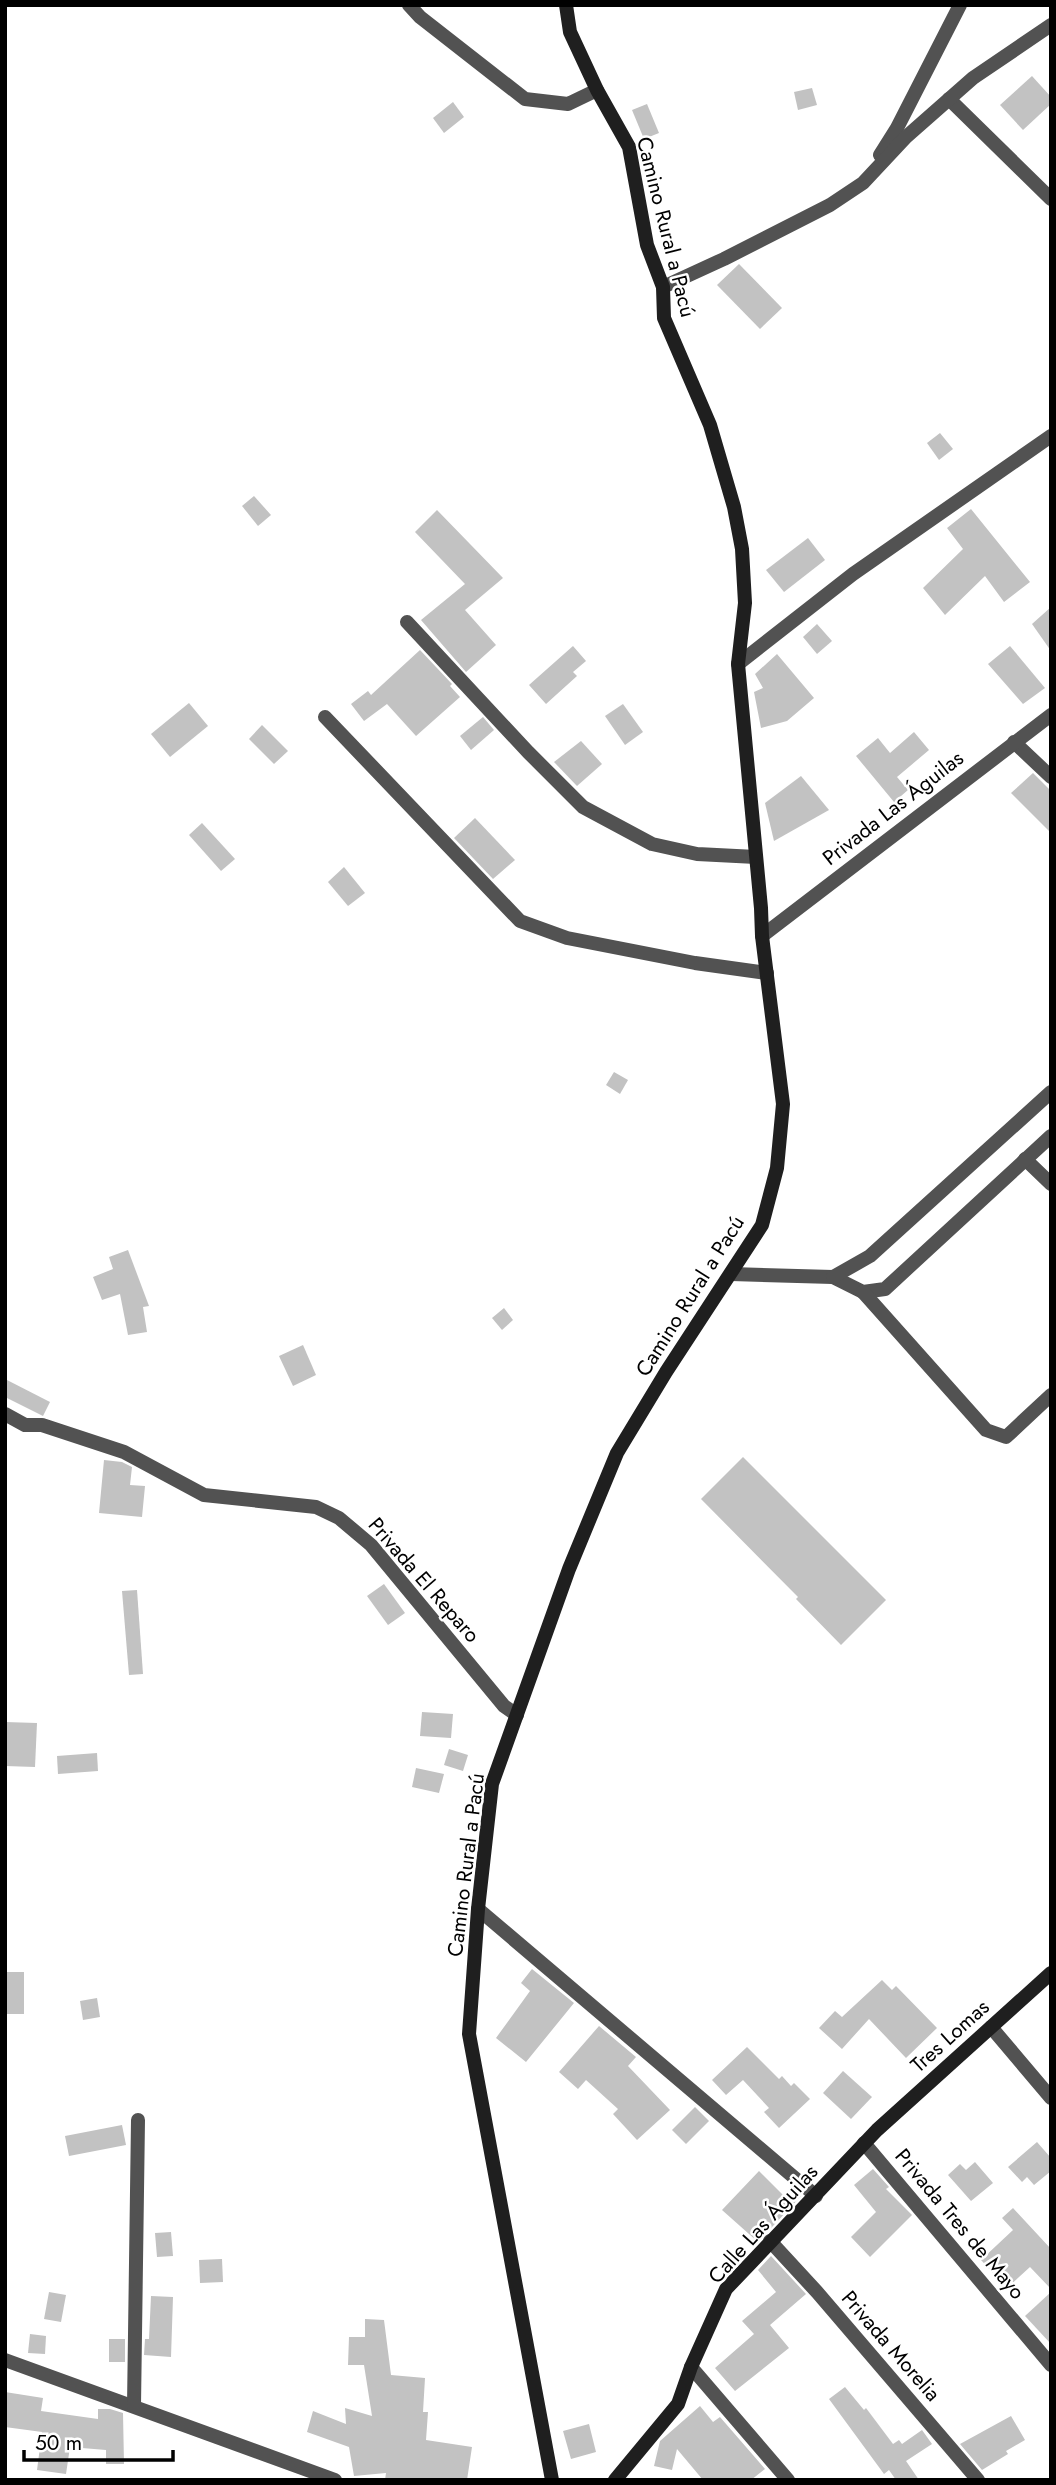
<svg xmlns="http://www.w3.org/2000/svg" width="1056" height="2485" font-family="Jost,sans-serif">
  <rect width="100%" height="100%" fill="#fff"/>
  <g fill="#c2c2c2">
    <polygon points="1032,76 1051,97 1051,104 1023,130 1000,105"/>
    <polygon points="812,88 817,105 798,110 794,92"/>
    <polygon points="453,102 464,117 444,133 433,118"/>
    <polygon points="647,104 659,133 644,139 632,110"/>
    <polygon points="739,264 782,308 760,329 717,285"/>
    <polygon points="940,433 953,449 939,460 927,443"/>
    <polygon points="254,496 271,515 258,526 242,506"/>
    <polygon points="971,509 1030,582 1004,602 985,576 945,615 923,588 963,549 947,528"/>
    <polygon points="437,510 503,578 465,610 496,645 466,672 421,620 465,584 415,532"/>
    <polygon points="808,538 825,560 784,592 766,570"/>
    <polygon points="1051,607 1051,651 1032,624"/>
    <polygon points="817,624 832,641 817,654 803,637"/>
    <polygon points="573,646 586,661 573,672 577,676 546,704 529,685"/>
    <polygon points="1010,646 1045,688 1023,704 988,664"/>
    <polygon points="420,650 452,684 450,686 460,697 416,736 387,704 364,721 351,704 368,691 371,695"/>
    <polygon points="777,654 814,698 787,721 761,728 754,692 763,688 755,674"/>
    <polygon points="189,703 208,726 170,757 151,734"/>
    <polygon points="623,704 643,732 625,745 605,716"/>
    <polygon points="483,717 494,730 471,750 460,736"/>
    <polygon points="262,725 288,751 274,764 249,739"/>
    <polygon points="914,732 929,750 897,777 908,790 894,802 856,756 878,738 890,753"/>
    <polygon points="581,741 602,764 577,786 554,762"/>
    <polygon points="1033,773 1051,791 1051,833 1011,793"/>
    <polygon points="801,776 829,810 774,841 765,803"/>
    <polygon points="475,818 515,860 493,879 454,838"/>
    <polygon points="202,823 235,859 221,871 189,835"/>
    <polygon points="344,867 365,893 348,906 328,882"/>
    <polygon points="614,1072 628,1080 620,1094 606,1085"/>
    <polygon points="128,1250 149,1306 143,1307 147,1332 128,1335 120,1294 102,1300 93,1277 113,1269 109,1257"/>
    <polygon points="504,1308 513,1320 502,1330 492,1318"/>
    <polygon points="303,1345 316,1375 293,1386 279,1356"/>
    <polygon points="5,1379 50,1402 43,1416 5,1397"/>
    <polygon points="743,1457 886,1600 841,1645 796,1599 798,1597 701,1499"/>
    <polygon points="104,1460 122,1462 132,1467 130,1485 145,1486 142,1517 99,1513"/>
    <polygon points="384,1584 405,1613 388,1625 367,1596"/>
    <polygon points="137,1590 143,1674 129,1675 122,1591"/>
    <polygon points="422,1712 453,1714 451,1738 420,1736"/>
    <polygon points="5,1722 37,1723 35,1767 5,1766"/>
    <polygon points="449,1749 468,1755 463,1771 444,1765"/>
    <polygon points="97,1753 98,1771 58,1774 57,1756"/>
    <polygon points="416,1768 444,1774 439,1793 412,1787"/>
    <polygon points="532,1969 574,2003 526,2062 496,2038 530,1991 521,1983"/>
    <rect x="5" y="1972" width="19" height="42"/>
    <polygon points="882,1980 892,1990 896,1986 937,2028 906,2058 869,2019 842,2049 819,2028 835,2011 842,2017"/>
    <polygon points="97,1998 100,2017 83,2020 80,2001"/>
    <polygon points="599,2026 636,2057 628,2066 670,2110 637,2140 613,2114 618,2109 586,2080 578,2089 559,2072"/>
    <polygon points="747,2047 779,2079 782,2076 791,2086 794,2083 810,2099 779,2128 764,2112 769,2108 743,2080 726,2095 712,2080"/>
    <polygon points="843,2071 872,2097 851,2119 823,2093"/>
    <polygon points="695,2107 709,2121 686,2144 672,2130"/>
    <polygon points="122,2125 126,2145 69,2156 65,2136"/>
    <polygon points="1037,2142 1051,2158 1051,2171 1034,2185 1027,2177 1022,2182 1008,2167"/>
    <polygon points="975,2162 993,2183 971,2201 948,2175 960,2164 966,2170"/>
    <polygon points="873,2169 889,2187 886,2189 912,2215 870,2257 851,2237 876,2212 854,2185"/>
    <polygon points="759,2171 783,2195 791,2188 801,2196 758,2242 722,2210"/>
    <polygon points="1013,2208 1051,2249 1051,2289 1030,2267 1007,2288 981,2260 1013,2230 1002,2218"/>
    <polygon points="171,2232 173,2256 157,2257 155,2233"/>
    <polygon points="771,2256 806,2294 770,2325 789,2348 735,2391 715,2368 754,2334 742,2321 776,2292 758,2270"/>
    <polygon points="222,2259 223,2282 200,2283 199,2260"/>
    <polygon points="49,2292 66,2295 61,2322 44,2319"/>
    <polygon points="1051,2292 1051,2344 1025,2316"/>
    <polygon points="151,2296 173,2297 171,2357 144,2355 145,2339 149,2339"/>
    <polygon points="365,2319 384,2320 391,2375 425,2378 423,2412 428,2412 426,2440 472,2447 467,2480 385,2480 386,2473 354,2476 349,2447 307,2432 313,2411 346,2424 345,2408 372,2416 364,2365 348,2365 349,2337 365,2337"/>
    <polygon points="30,2334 46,2336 45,2354 28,2353"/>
    <rect x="109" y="2339" width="16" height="23"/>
    <polygon points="845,2387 864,2410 866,2408 893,2444 899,2440 902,2444 922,2430 932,2444 906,2461 919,2480 896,2480 889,2470 884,2474 829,2399"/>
    <polygon points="5,2392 43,2398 41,2411 98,2419 98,2409 110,2409 123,2413 124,2464 106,2464 106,2450 70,2447 66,2474 37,2470 42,2432 5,2427"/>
    <polygon points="700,2406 713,2422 720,2417 765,2469 751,2480 703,2480 677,2449 672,2470 654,2466 660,2441"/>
    <polygon points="1011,2416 1025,2440 1006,2451 1008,2454 982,2470 960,2444"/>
    <polygon points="589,2424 596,2452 571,2459 563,2431"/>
  </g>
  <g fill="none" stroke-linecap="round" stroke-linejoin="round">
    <g stroke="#525252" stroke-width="14">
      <polyline points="409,5 420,17 525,99 568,104 597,90"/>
      <polyline points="949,99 1051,199"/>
      <polyline points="880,155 897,128 960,5"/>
      <polyline points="663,287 724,259 830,205 863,183 906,137 973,78 1051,25"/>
      <polyline points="407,622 528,752 583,807 652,844 697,854 756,857"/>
      <polyline points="738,664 853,574 1051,436"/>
      <polyline points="325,717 520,921 567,938 695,963 767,973"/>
      <polyline points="1014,742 1051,777"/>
      <polyline points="762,936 1051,715"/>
      <polyline points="1025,1159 1051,1184"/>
      <polyline points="731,1274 833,1277 863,1292 885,1289 1051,1136"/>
      <polyline points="833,1277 870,1256 1051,1092"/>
      <polyline points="863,1292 986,1430 1006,1437 1051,1395"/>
      <polyline points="5,1414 25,1425 42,1425 124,1452 204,1495 316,1507 339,1518 371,1545 504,1706 517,1715"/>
      <polyline points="478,1909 816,2196"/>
      <polyline points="991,2027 1051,2098"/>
      <polyline points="864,2143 1051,2365"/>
      <polyline points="770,2241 817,2292 978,2480"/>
      <polyline points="5,2360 335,2480"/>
      <polyline points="691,2367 788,2480"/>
      <polyline points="134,2406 138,2120"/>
    </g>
    <g stroke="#1f1f1f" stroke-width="14">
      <polyline points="552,2480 469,2034 478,1909 492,1784 569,1569 617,1453 666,1372 762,1225 777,1168 783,1104 762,936 761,908 738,664 745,603 742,549 734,507 710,425 664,318 663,287 647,245 629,147 597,90 570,32 566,5"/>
      <polyline points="615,2480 678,2404 691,2367 726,2289 877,2130 1051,1973"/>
    </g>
  </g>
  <g text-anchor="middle" stroke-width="5" stroke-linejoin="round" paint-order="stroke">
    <g font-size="21" fill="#000" stroke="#fff">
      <text transform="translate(666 227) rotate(76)" y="7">Camino Rural a Pacú</text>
      <text transform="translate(893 808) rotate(-38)" y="7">Privada Las Águilas</text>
      <text transform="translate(690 1296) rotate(-58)" y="7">Camino Rural a Pacú</text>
      <text transform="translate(424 1580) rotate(49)" y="7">Privada El Reparo</text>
      <text transform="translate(466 1865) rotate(-83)" y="7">Camino Rural a Pacú</text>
      <text transform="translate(950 2036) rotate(-42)" y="7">Tres Lomas</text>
      <text transform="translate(763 2224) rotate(-48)" y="7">Calle Las Águilas</text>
      <text transform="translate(960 2224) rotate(50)" y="7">Privada Tres de Mayo</text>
      <text transform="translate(891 2346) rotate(49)" y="7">Privada Morelia</text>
    </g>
  </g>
  <rect width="1056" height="2485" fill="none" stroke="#000000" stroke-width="14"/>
  <path d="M24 2450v10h149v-10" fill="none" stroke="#000000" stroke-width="3.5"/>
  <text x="35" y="2450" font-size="21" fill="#000000" stroke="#ffffff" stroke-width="5" paint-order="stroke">50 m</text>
</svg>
